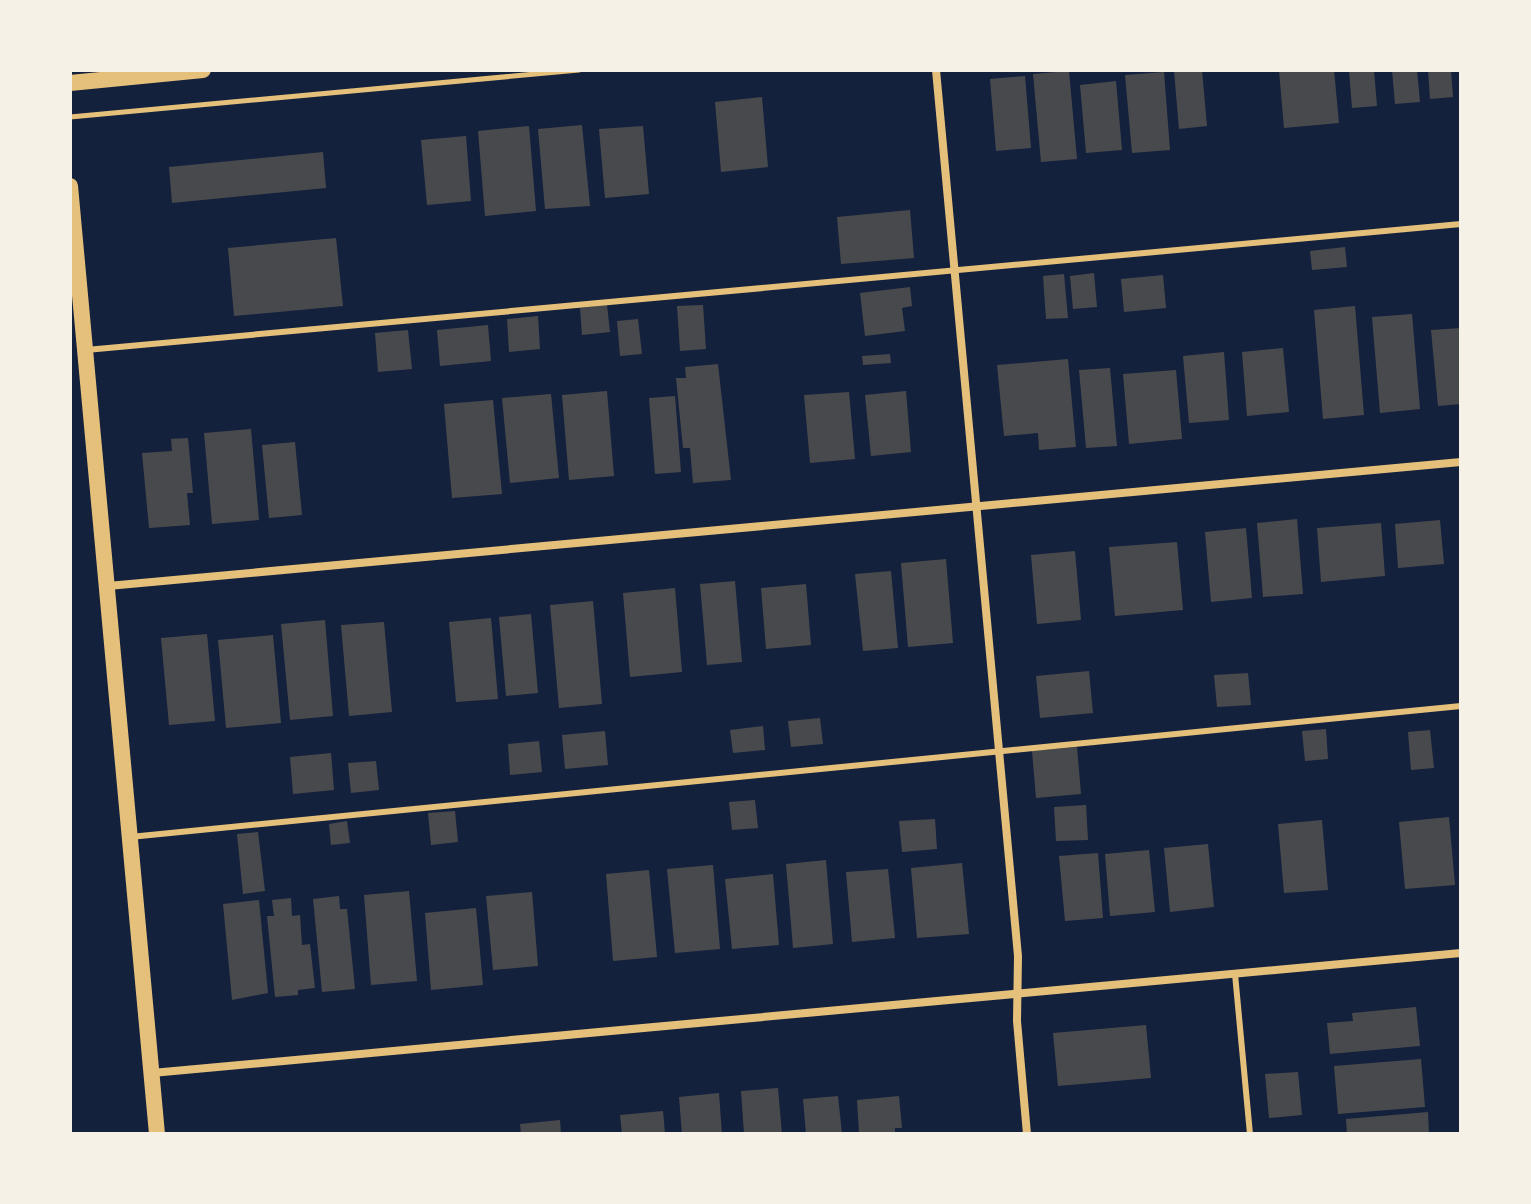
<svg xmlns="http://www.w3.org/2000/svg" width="1531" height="1204" font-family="'Public Sans',sans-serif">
  <rect width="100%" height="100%" fill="#14213d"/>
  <g fill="#48494c">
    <polygon points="1202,70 1207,126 1179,129 1174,71"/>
    <polygon points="1279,70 1334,70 1339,123 1284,128"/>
    <polygon points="1349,70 1374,70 1377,106 1352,108"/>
    <polygon points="1392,70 1417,70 1420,102 1395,104"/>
    <polygon points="1428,70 1451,70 1453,97 1430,99"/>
    <polygon points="1069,71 1077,159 1041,162 1033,74"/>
    <polygon points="1164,72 1170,150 1132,153 1125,75"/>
    <polygon points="1025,76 1031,148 996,151 990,79"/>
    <polygon points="1116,81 1122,150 1086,153 1080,85"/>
    <polygon points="762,97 768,167 721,172 715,102"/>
    <polygon points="582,125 590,206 545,209 538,129"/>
    <polygon points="529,126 536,211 485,216 478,131"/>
    <polygon points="643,126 649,194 605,198 599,129"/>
    <polygon points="466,136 471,201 427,205 421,140"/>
    <polygon points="323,152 326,188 172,203 169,167"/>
    <polygon points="910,210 914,258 841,264 837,217"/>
    <polygon points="336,238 343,306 234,316 228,248"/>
    <polygon points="1345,247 1347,267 1312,270 1310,251"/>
    <polygon points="1094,273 1097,307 1073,309 1070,276"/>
    <polygon points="1064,274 1068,318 1046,319 1043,276"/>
    <polygon points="1163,275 1166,308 1124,312 1121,279"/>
    <polygon points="910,287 912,306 902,308 905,331 865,336 860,293"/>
    <polygon points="607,305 610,332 582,335 580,308"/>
    <polygon points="703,305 706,349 680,351 677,306"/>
    <polygon points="1355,306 1364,415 1323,419 1314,310"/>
    <polygon points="1412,314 1420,409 1380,413 1372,317"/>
    <polygon points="538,316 540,349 509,352 507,319"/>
    <polygon points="638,319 642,354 620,356 617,321"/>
    <polygon points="488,325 491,361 440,366 437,330"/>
    <polygon points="1461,328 1461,404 1438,406 1431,330"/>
    <polygon points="408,330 412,369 378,372 375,333"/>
    <polygon points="1283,348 1289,412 1247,416 1242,352"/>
    <polygon points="1224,352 1229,420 1189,423 1183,356"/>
    <polygon points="890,354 891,363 863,365 862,356"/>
    <polygon points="1068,359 1076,447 1039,450 1038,433 1004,436 997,365"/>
    <polygon points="718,364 731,480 693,483 690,448 683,448 676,378 686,378 685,367"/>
    <polygon points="1110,368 1117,446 1086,448 1079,370"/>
    <polygon points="1176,370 1182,439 1129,444 1123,374"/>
    <polygon points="607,391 614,476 569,480 562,395"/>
    <polygon points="906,391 911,452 871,456 865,395"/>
    <polygon points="849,392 855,459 810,463 804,395"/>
    <polygon points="551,394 559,478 510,483 502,398"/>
    <polygon points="675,396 681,472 655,474 649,398"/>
    <polygon points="493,400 502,494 452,498 444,404"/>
    <polygon points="251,429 259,520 212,524 204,433"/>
    <polygon points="188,438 193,493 187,493 190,525 149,528 142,453 172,451 171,439"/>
    <polygon points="295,442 302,515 269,518 262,445"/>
    <polygon points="1297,519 1303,594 1263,597 1257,523"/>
    <polygon points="1440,520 1444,564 1398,568 1395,524"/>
    <polygon points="1381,523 1385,576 1321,582 1317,528"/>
    <polygon points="1246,528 1252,598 1211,602 1205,532"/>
    <polygon points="1177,542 1183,610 1115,616 1109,547"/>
    <polygon points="1075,551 1081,620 1037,624 1031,555"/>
    <polygon points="946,559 953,643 908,647 901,563"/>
    <polygon points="891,571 898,648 863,651 855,574"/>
    <polygon points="735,581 742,662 707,665 700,584"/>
    <polygon points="806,584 811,645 766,649 761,588"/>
    <polygon points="675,588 682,672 630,677 623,593"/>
    <polygon points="593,601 602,704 559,708 550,605"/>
    <polygon points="531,614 538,693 506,696 499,617"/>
    <polygon points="491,618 498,699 456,702 449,622"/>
    <polygon points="325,620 333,716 290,720 281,624"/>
    <polygon points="384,622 392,712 349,716 341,625"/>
    <polygon points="207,634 215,721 169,725 161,638"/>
    <polygon points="273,635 281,723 226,728 218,640"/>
    <polygon points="1089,671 1093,713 1040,718 1036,676"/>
    <polygon points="1248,673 1251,705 1217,707 1214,675"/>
    <polygon points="820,718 823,744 791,747 788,721"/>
    <polygon points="763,726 765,750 733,753 730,730"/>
    <polygon points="1326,729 1328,759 1305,761 1302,731"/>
    <polygon points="1430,730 1434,768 1411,770 1408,732"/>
    <polygon points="605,731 608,765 565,769 562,735"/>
    <polygon points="539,741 542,772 510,775 508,744"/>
    <polygon points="1077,747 1081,794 1036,798 1032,751"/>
    <polygon points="331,753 334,790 293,794 290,757"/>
    <polygon points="376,761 379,790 351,793 348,763"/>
    <polygon points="755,800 758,828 732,830 729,802"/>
    <polygon points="1086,805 1088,840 1056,841 1054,807"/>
    <polygon points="455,811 458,842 431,845 428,813"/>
    <polygon points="1449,817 1455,885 1405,889 1399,822"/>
    <polygon points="935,819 937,849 902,852 899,821"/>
    <polygon points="1322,820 1328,890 1284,893 1278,824"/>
    <polygon points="347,821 350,843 331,845 329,824"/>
    <polygon points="258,832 265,891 243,894 237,834"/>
    <polygon points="1208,844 1214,907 1170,912 1164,848"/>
    <polygon points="1149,850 1155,912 1110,916 1105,854"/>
    <polygon points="1098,853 1103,918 1065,921 1059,856"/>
    <polygon points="826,860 833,944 793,948 786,864"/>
    <polygon points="962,863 969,934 917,938 911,868"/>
    <polygon points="713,865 720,949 675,953 667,869"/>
    <polygon points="888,869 895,938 852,942 846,872"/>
    <polygon points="649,870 657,957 613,961 606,874"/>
    <polygon points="773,874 779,945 732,949 725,879"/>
    <polygon points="409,891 417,981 371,985 364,895"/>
    <polygon points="532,892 538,966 493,970 486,896"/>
    <polygon points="339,896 340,909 347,909 355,989 322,992 313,899"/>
    <polygon points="291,898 292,916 300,915 302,945 310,944 315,988 298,990 298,995 275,997 267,916 274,916 272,900"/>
    <polygon points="259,900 268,993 232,1000 223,904"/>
    <polygon points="476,908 483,985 431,990 425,913"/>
    <polygon points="1416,1007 1420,1046 1330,1054 1327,1023 1353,1021 1352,1013"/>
    <polygon points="1146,1025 1151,1078 1058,1086 1053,1033"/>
    <polygon points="1421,1059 1425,1107 1338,1114 1334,1066"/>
    <polygon points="1298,1072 1302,1115 1269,1118 1265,1074"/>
    <polygon points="778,1088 782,1134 744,1134 741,1091"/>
    <polygon points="719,1093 722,1134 682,1134 679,1097"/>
    <polygon points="838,1096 842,1134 806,1134 803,1099"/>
    <polygon points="899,1096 902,1128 895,1128 895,1134 859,1133 857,1100"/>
    <polygon points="663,1111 665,1134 622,1134 620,1115"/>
    <polygon points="1428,1112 1429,1134 1347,1134 1346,1119"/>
    <polygon points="560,1120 561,1134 521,1134 520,1124"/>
  </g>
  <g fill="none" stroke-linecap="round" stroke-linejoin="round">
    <polyline stroke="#e5c07b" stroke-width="5" points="70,117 579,70"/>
    <g stroke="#e5c07b" stroke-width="6">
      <polyline points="86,350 1461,224"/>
      <polyline points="130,837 1461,706"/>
      <polyline points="1235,974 1250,1134"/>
    </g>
    <g stroke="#e5c07b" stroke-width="8">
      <polyline points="936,70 1018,956 1017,1021 1027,1134"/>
      <polyline points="108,586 1461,462"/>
      <polyline points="152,1073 1461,953"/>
    </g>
    <g stroke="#e5c07b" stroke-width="16">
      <polyline points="70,83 203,70"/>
      <polyline points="70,186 157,1134"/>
    </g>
  </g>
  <rect width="1531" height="1204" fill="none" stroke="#f6f1e7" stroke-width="144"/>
</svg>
